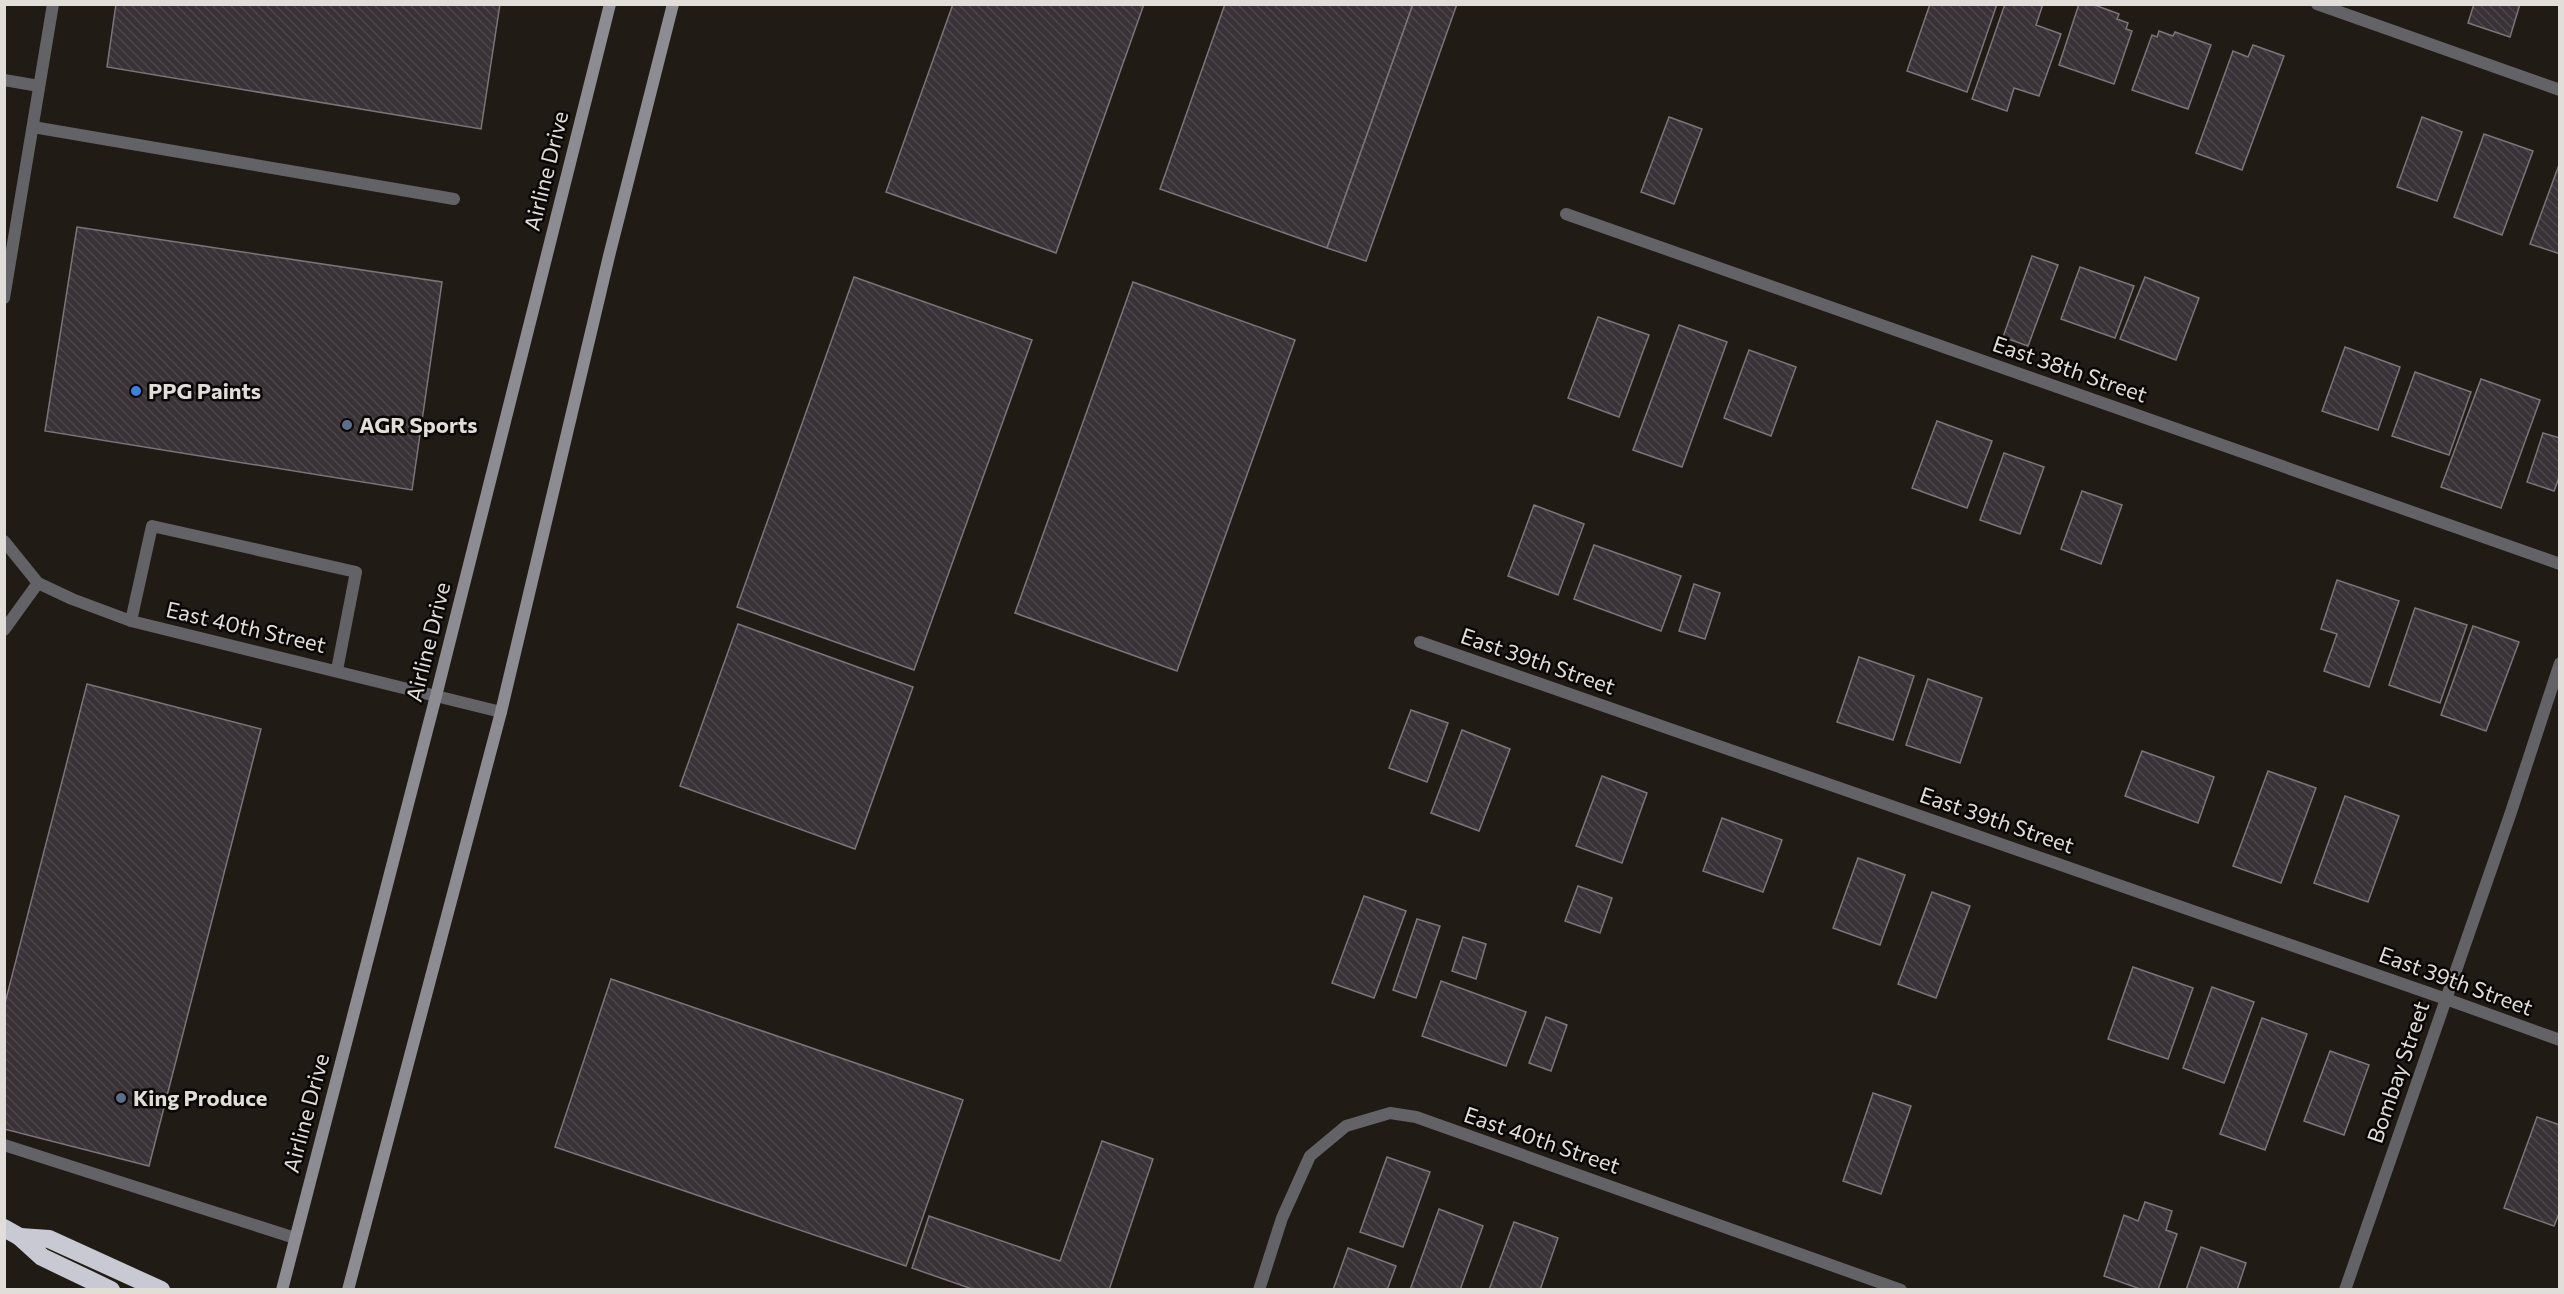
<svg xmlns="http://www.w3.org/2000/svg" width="2564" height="1294" font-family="Commissioner,sans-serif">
  <defs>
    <pattern id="building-back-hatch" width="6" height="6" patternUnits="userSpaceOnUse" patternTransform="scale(1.5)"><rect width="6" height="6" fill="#393237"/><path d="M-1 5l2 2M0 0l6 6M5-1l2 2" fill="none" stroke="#4c464a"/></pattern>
  </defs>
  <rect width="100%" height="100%" fill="#211b16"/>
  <g fill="url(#building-back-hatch)" stroke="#7d747a" stroke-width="1.5">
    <polygon points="116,4 500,4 481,129 107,67"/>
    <polygon points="953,4 1144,4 1056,253 886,192"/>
    <polygon points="1225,4 1413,4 1327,248 1160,189"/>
    <polygon points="1413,4 1457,4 1366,261 1327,248"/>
    <polygon points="1930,4 1997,4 1967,92 1907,71"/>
    <polygon points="2005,4 2043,4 2036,25 2061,34 2039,96 2014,88 2007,111 1972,99"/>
    <polygon points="2079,4 2092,4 2119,14 2117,19 2128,23 2126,29 2132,31 2114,84 2059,65"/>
    <polygon points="2474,4 2520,4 2510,37 2468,23"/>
    <polygon points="2159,31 2173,36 2175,32 2211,45 2188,109 2132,90 2152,35 2157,37"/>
    <polygon points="2253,45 2284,56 2242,170 2196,153 2233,51 2248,57"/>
    <polygon points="1669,117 1702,129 1674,204 1641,192"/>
    <polygon points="2422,117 2462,132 2437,201 2397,187"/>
    <polygon points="2484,134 2533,151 2502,235 2454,217"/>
    <polygon points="2560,162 2560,254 2530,244"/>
    <polygon points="77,227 442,282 412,490 45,431"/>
    <polygon points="2032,256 2058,265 2028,346 2003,337"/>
    <polygon points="2080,267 2134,286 2115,338 2061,319"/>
    <polygon points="854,277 1032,340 914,670 737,607"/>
    <polygon points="2145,277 2199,298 2176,360 2120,339"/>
    <polygon points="1133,282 1295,340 1177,671 1015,613"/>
    <polygon points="1598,317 1649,335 1619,417 1568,398"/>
    <polygon points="1679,325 1727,342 1682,467 1633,450"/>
    <polygon points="2345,347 2400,367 2378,430 2322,411"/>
    <polygon points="1749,350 1796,367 1771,436 1724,418"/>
    <polygon points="2415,372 2471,392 2449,455 2392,436"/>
    <polygon points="2481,379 2540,400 2501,508 2441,487"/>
    <polygon points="1937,421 1992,441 1967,508 1912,488"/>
    <polygon points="2543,433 2560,438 2560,475 2554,491 2527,482"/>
    <polygon points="2004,453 2044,467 2020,534 1980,520"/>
    <polygon points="2082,491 2122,505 2101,564 2061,549"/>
    <polygon points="1534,505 1584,524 1558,595 1508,576"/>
    <polygon points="1594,545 1681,576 1661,631 1574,599"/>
    <polygon points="2337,580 2399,601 2369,687 2324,671 2337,634 2321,629"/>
    <polygon points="1694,584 1720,593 1705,639 1679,631"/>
    <polygon points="2415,608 2467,625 2440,703 2389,685"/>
    <polygon points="738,624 913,687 855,849 680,786"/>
    <polygon points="2473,626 2519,642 2486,731 2441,715"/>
    <polygon points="1859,657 1914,676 1893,740 1837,722"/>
    <polygon points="1928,679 1982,698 1960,763 1906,745"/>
    <polygon points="87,684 261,729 149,1166 4,1129 4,1007"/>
    <polygon points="1411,710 1448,723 1427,782 1389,768"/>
    <polygon points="1462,730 1510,749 1479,831 1431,813"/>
    <polygon points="2142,751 2214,777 2198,823 2125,796"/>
    <polygon points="2268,771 2316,788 2281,883 2233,866"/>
    <polygon points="1602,776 1647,793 1622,863 1576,846"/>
    <polygon points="2345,796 2399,816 2368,902 2314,883"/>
    <polygon points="1722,818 1782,840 1763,892 1703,871"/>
    <polygon points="1858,858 1905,875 1880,945 1833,928"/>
    <polygon points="1578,886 1612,898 1600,933 1565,921"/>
    <polygon points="1932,892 1970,906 1936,998 1898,984"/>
    <polygon points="1364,896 1406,911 1374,998 1332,983"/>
    <polygon points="1417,919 1440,926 1416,998 1393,990"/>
    <polygon points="1463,937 1486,944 1476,979 1452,971"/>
    <polygon points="2133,967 2193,988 2168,1059 2108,1039"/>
    <polygon points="611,979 963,1100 906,1266 555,1147"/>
    <polygon points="1441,981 1526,1012 1506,1066 1422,1036"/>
    <polygon points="2212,987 2254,1002 2224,1083 2183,1068"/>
    <polygon points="1546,1017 1567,1025 1551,1071 1529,1063"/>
    <polygon points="2262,1018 2307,1034 2265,1150 2220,1134"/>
    <polygon points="2330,1051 2369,1065 2344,1135 2304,1121"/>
    <polygon points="1873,1093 1911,1106 1881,1194 1843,1181"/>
    <polygon points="2537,1117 2560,1125 2560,1211 2554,1226 2504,1208"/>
    <polygon points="1102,1141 1153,1159 1109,1290 975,1290 912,1268 929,1216 1060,1261"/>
    <polygon points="1387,1157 1430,1172 1403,1247 1360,1232"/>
    <polygon points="2145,1202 2172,1211 2166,1230 2177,1234 2158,1290 2143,1290 2104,1276 2124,1215 2138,1221"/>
    <polygon points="1439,1209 1483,1226 1460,1290 1410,1290"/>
    <polygon points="1514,1222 1558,1238 1540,1290 1489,1290"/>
    <polygon points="2201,1247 2246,1263 2237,1290 2186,1290"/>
    <polygon points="1348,1248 1396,1266 1387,1290 1333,1290"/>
  </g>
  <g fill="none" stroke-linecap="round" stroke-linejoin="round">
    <g stroke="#636367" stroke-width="12">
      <polyline points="4,80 39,86"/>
      <polyline points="33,127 454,199"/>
      <polyline points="131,621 152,526 356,572 337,670"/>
      <polyline points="4,630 38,583"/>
      <polyline points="4,1145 295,1238"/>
    </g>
    <g stroke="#636367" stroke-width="12">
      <polyline points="2317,4 2560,90"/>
      <polyline points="1566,214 2560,564"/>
      <polyline points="4,298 53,4"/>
      <polyline points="4,541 38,583 72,599 131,621 501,712"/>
      <polyline points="1420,642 2446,999 2560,1040"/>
      <polyline points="1259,1290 1282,1218 1310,1156 1346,1126 1390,1113 1416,1117 1901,1290"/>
      <polyline points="2345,1290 2511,812 2560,663"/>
    </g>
    <g stroke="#8c8c92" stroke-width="12">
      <polyline points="282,1290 436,696 610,4"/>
      <polyline points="348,1290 501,712 609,256 673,4"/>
    </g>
    <g stroke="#c8c9d2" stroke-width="18">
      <polyline points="4,1228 20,1237 42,1257 111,1290"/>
      <polyline points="20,1237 49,1239 161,1290"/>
    </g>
  </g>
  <circle fill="#3f7fe0" stroke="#090605" stroke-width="2" cx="136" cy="391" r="6"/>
  <g fill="#5c6f8a" stroke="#090605" stroke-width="2">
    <circle cx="347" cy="425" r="6"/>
    <circle cx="121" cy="1098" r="6"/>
  </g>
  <g text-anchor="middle" stroke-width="5" stroke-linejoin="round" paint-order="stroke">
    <g font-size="22" fill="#e1ddd9" stroke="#090605">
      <text transform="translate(546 171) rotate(-76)" y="8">Airline Drive</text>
      <text transform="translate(2070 369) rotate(19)" y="8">East 38th Street</text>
      <text transform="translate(246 627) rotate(13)" y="8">East 40th Street</text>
      <text transform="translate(428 642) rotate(-76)" y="8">Airline Drive</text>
      <text transform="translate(1538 661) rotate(19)" y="8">East 39th Street</text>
      <text transform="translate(1997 820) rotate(19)" y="8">East 39th Street</text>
      <text transform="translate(2456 981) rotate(20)" y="8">East 39th Street</text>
      <text transform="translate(2398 1072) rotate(-71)" y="8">Bombay Street</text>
      <text transform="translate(306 1113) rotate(-75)" y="8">Airline Drive</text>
      <text transform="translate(1542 1140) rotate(19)" y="8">East 40th Street</text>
    </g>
    <g font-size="22" font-weight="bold" fill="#e1ddd9" stroke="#090605" text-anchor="start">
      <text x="148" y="399">PPG Paints</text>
      <text x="359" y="433">AGR Sports</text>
      <text x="133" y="1106">King Produce</text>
    </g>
  </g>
  <rect width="2564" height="1294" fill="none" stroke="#e1ddd9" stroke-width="12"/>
</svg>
